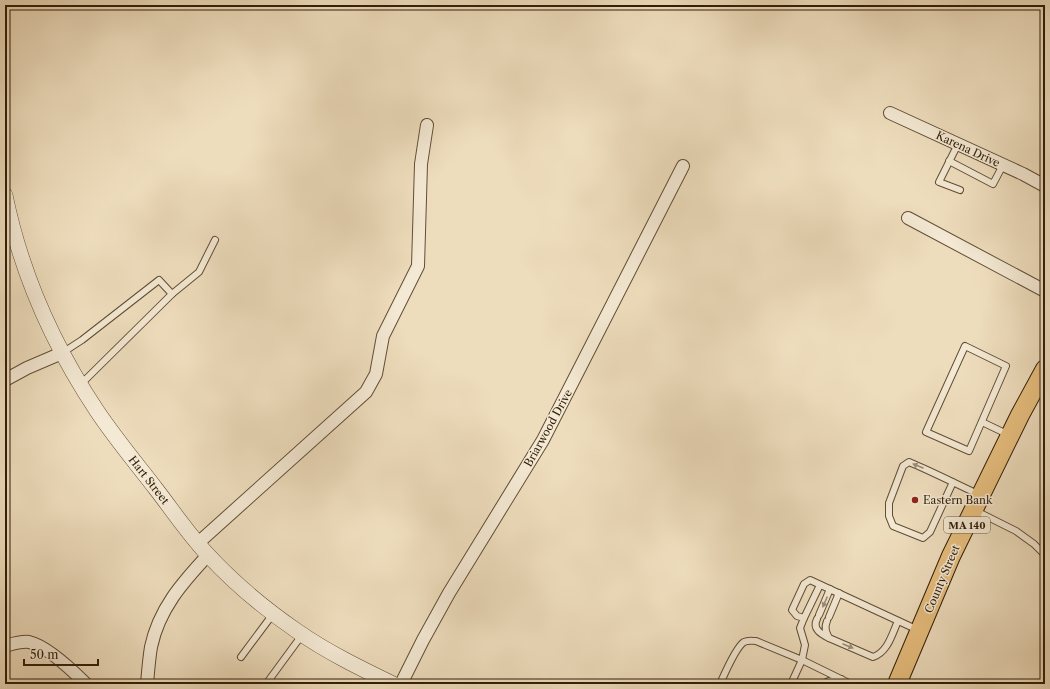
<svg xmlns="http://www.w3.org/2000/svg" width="1050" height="689" font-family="'Libre Caslon Text',serif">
  <rect width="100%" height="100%" fill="#eeddbd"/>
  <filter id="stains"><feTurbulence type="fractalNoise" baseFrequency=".005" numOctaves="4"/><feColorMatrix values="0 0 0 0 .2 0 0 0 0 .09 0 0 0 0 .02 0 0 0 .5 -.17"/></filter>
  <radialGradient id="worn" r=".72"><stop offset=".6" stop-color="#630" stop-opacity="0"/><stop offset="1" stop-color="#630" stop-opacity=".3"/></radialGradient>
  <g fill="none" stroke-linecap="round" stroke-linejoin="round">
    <defs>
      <g id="service">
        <polyline points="958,144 939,182 960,190"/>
        <polyline points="949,161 993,184 1003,165"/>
        <polygon points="965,346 1006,366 969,451 926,432"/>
        <polyline points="62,353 82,340 159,280 172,294"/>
        <polyline points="80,385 172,294 199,272 215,240"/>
        <polyline points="982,422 1009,435"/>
        <path d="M 953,482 L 930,532 L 923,538 L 893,526 L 889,516 L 889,503 L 903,466 L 909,462 C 933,472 956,484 980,495"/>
        <polyline points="976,511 1016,531 1034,544 1045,555"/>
        <polyline points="819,615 830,589"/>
        <polyline points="829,617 839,593"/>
        <polyline points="804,618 820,585"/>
        <path d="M 817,619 C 812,629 821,634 829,638"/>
        <path d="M 827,621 C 824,628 826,632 829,638 L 873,657 C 888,652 892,634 898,621"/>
        <polyline points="241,657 273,614"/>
        <polyline points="269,680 302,635"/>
        <path d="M 720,684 C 724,675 736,647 744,642 C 748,640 752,641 756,641 L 802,660 L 851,684"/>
        <polyline points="791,684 802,660 805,645 800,628 804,618 797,616 792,610 804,584 810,580 918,630"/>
        <polyline points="822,684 829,681 841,679"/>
      </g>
      <g id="minor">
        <polyline points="890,113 1023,174 1045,186"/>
        <polyline points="908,218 1045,291"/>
        <polyline points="5,380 27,368 62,353"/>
        <polyline points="198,543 366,392 376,374 383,336 418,266 421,164 427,125"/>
        <path d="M 5,646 C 12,644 21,641 29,642 C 47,646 74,672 86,684"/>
        <path d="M 147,684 C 148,672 149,659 151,647 C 159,609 182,583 208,555"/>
        <polyline points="401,684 423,640 449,593 543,440 683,166"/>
      </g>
      <path id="tertiary" d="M 5,195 C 21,273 53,345 97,411 C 115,438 136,463 156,489 C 173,511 189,535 208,555 C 234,583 265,609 297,631 C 327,652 360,668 393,684"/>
      <polyline id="primary" points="897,684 951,556 1020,415 1045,369"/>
    </defs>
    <use href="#service" stroke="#604e35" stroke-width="8"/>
    <use href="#minor" stroke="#604e35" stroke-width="14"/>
    <use href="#tertiary" stroke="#604e35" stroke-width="16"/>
    <use href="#primary" stroke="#301e08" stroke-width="20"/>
    <use href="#service" stroke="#f4e9d4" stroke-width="6"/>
    <use href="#minor" stroke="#f4e9d4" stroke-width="12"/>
    <use href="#tertiary" stroke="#f4e9d4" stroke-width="15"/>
    <use href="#primary" stroke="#e7be7e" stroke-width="18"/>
  </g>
  <defs><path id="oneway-solid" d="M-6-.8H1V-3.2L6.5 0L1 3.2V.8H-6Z"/></defs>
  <g fill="#9c8e78">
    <use href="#oneway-solid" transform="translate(918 466) rotate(-157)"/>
    <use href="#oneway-solid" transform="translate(825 602) rotate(114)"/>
    <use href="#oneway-solid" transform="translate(848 646) rotate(23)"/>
  </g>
  <circle fill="#8f2418" stroke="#f4e9d4" stroke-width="1.5" cx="915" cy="500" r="4"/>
  <g text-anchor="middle" stroke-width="3" stroke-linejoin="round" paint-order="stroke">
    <rect fill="#f4e9d4" stroke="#6b5b45" stroke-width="1" x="944" y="517" width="46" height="16" rx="3"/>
    <g font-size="10" font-weight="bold" fill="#301e08">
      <text x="967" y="529">MA 140</text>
    </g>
    <g font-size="11" fill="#301e08" stroke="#f4e9d4">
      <text transform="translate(968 149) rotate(25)" y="4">Karena Drive</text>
      <text transform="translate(548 428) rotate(-61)" y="4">Briarwood Drive</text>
      <text transform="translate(149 480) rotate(52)" y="4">Hart Street</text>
      <text transform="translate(942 579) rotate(-67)" y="4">County Street</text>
    </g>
    <g font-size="11" fill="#301e08" stroke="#f4e9d4" text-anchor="start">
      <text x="923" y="504">Eastern Bank</text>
    </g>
  </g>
  <rect width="1050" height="689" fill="none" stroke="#eeddbd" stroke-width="20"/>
  <rect x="6" y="6" width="1038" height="677" fill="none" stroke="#301e08" stroke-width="2"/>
  <rect x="10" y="10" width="1030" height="669" fill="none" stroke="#301e08"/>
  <path d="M24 659v6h74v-6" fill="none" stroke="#301e08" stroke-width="2"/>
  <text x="30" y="659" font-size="12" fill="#301e08" stroke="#f4e9d4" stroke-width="3" paint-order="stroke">50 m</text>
  <rect width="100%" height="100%" filter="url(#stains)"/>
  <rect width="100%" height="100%" fill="url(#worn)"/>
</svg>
